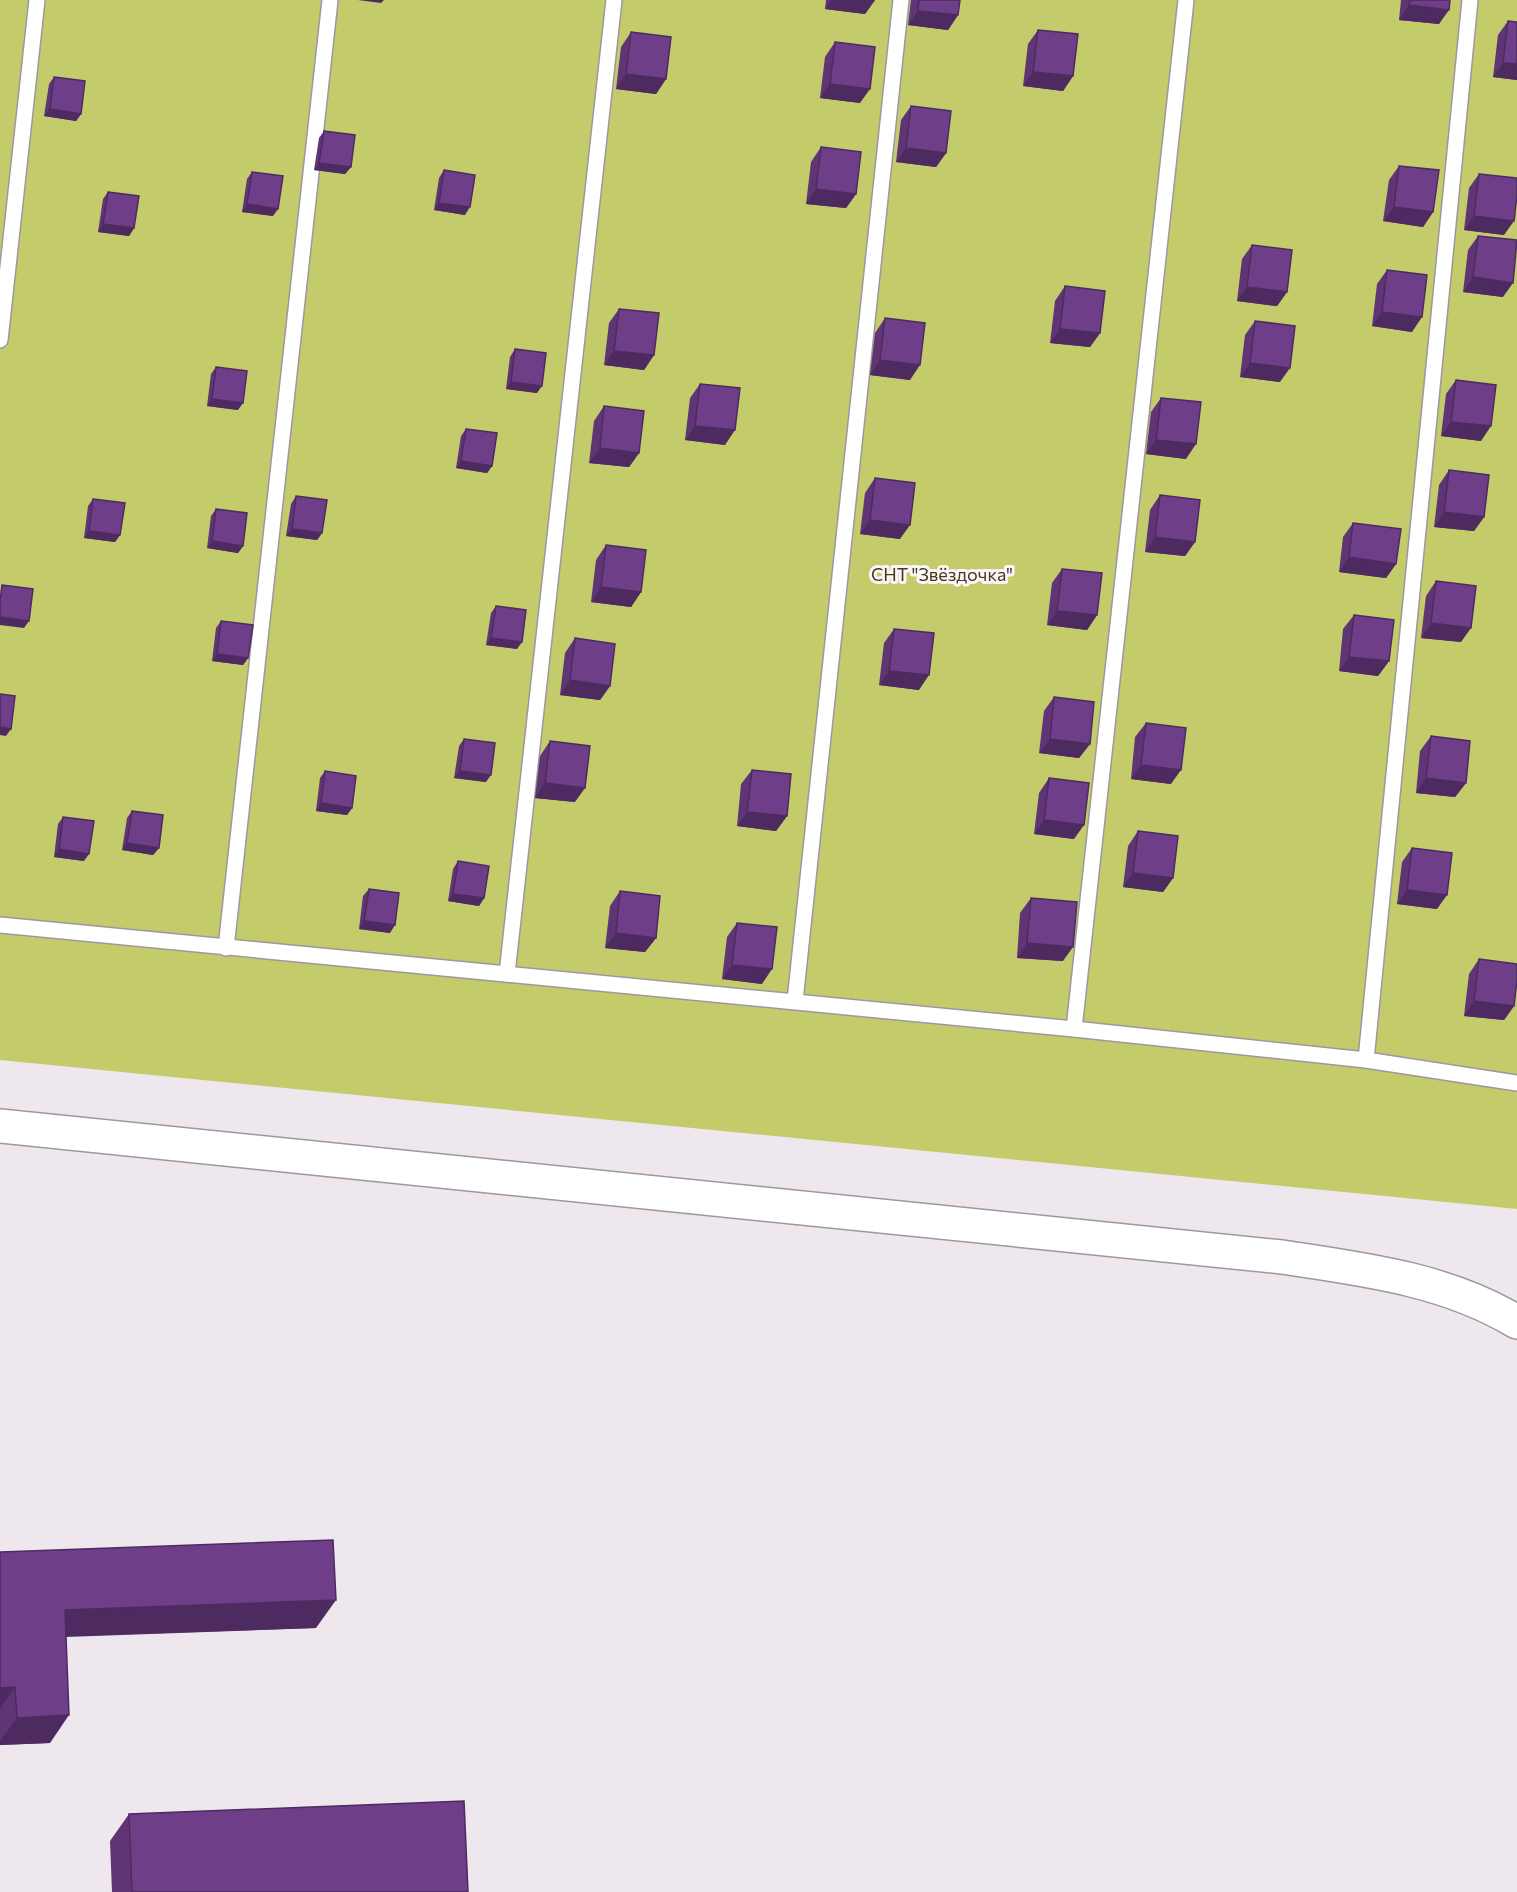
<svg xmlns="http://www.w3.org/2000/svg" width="1517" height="1892" font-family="Commissioner,sans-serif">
  <rect width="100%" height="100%" fill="#eee7ee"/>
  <polygon fill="#c4cb6a" points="0,0 1517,0 1517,1209 0,1060"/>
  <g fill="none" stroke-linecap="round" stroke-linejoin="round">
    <defs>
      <g id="lane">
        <polyline points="0,340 37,0"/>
        <polyline points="0,925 1074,1029 1366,1060 1517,1083"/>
        <polyline points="226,948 330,0"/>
        <polyline points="507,974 614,0"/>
        <polyline points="795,1001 901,0"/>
        <polyline points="1074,1029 1186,0"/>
        <polyline points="1366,1060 1470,0"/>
      </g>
      <path id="secondary" d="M 0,1126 L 1282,1257 C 1362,1269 1446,1279 1517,1322"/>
    </defs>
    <use href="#lane" stroke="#9e979e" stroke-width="18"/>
    <use href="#secondary" stroke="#9e979e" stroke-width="36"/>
    <use href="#lane" stroke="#fff" stroke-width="15"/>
    <use href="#secondary" stroke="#fff" stroke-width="33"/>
  </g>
  <g fill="#5f3576">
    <polygon points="826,0 875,0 865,14 825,9"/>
    <polygon points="911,0 960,0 958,15 948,30 908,25"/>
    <polygon points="1401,0 1450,0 1439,24 1399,20"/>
    <polygon points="1508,21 1517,80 1493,77 1498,35"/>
    <polygon points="1038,30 1073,76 1063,91 1023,86 1028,44"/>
    <polygon points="631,32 666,79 656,94 616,89 621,47"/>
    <polygon points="835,42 860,103 820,98 825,57"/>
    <polygon points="54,77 81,114 76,121 44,116 49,84"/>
    <polygon points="911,106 946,153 936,167 896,162 901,120"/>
    <polygon points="324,131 351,167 345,174 314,170 319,138"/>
    <polygon points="821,147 856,194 846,208 806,204 811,162"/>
    <polygon points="1399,166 1433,212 1423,227 1383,221 1389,180"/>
    <polygon points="444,170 465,215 434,210 439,178"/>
    <polygon points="252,172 273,216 242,212 247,179"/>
    <polygon points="1479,174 1504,235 1464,230 1469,188"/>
    <polygon points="108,192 134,228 129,236 98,232 103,199"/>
    <polygon points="1478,236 1503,297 1463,292 1468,250"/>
    <polygon points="1252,245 1287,292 1277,306 1237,301 1242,259"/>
    <polygon points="1387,270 1412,332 1372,326 1377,284"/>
    <polygon points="1065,286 1100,333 1090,347 1050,343 1055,301"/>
    <polygon points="619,309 654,355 644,370 604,365 609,323"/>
    <polygon points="885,318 910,380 870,375 875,333"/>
    <polygon points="1255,321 1280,382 1240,377 1245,335"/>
    <polygon points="515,349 537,393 506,389 510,357"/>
    <polygon points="216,367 238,410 207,406 211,374"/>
    <polygon points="1456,380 1481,441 1441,436 1446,394"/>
    <polygon points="700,384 725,445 685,440 690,398"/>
    <polygon points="1161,398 1186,459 1146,454 1151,412"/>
    <polygon points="604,406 639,453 629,467 589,463 594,421"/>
    <polygon points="466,429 492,466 487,473 456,468 461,436"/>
    <polygon points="1449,470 1484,517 1474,531 1434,527 1439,485"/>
    <polygon points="875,478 900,539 860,534 865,493"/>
    <polygon points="1160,495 1195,542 1185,556 1145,552 1150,510"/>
    <polygon points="296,496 322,533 317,540 286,536 291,504"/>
    <polygon points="93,499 120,535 115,542 84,538 88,506"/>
    <polygon points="216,509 243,546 238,553 207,548 211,516"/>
    <polygon points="1353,523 1396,564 1386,578 1339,572 1343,537"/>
    <polygon points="606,545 641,592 631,607 591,602 596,560"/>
    <polygon points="1062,569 1097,615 1087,630 1047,625 1052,583"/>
    <polygon points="1436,581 1461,642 1421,638 1426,596"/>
    <polygon points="496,606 517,649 486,645 491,613"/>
    <polygon points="1354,615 1389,661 1378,676 1339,671 1343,629"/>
    <polygon points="221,621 248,658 243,665 212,661 216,628"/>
    <polygon points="894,629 919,690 879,685 884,643"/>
    <polygon points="575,638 610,686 600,700 560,695 565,653"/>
    <polygon points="1054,697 1090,744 1079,758 1039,753 1044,711"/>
    <polygon points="1146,723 1171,784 1131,779 1135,737"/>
    <polygon points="1431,736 1466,783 1455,797 1416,793 1420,751"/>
    <polygon points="464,739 486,782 454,778 459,746"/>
    <polygon points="550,741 575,802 535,798 540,756"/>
    <polygon points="752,770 787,816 776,831 737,826 741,784"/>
    <polygon points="325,771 352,808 347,815 316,811 320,778"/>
    <polygon points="1049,778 1074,839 1034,834 1039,793"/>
    <polygon points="132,811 159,848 153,855 122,850 127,818"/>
    <polygon points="63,817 84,861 54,857 58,824"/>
    <polygon points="1138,831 1173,878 1163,892 1123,887 1128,846"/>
    <polygon points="1412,848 1437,909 1397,904 1402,862"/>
    <polygon points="458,861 484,898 479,906 448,901 453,869"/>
    <polygon points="369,889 390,933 359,929 363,896"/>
    <polygon points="620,891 656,938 645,952 605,948 610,906"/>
    <polygon points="1031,898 1063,961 1017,958 1020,913"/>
    <polygon points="737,923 762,984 722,979 727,937"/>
    <polygon points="1479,959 1514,1006 1504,1020 1464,1016 1469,974"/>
    <polygon points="0,1552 316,1628 66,1637 50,1743 0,1745"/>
    <polygon points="129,1814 468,1892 112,1892 110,1841"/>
  </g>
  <g fill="#4d2b60">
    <polygon points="358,0 384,0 381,3"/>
    <polygon points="831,0 875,0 865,14 825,9"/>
    <polygon points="1409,5 1449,10 1439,24 1399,20"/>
    <polygon points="918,11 958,15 948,30 908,25"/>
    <polygon points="1503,63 1517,64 1517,80 1493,77"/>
    <polygon points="1033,72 1073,76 1063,91 1023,86"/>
    <polygon points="626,74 666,79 656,94 616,89"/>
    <polygon points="830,84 870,89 860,103 820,98"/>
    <polygon points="50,109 81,114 76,121 44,116"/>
    <polygon points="906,148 946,153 936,167 896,162"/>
    <polygon points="319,163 351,167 345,174 314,170"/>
    <polygon points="816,189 856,194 846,208 806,204"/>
    <polygon points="439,203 470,207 465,215 434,210"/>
    <polygon points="247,204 278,209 273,216 242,212"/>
    <polygon points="1394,207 1433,212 1423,227 1383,221"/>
    <polygon points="1474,216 1514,221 1504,235 1464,230"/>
    <polygon points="103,224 134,228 129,236 98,232"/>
    <polygon points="1473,277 1513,283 1503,297 1463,292"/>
    <polygon points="1247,287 1287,292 1277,306 1237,301"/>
    <polygon points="1382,312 1422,317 1412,332 1372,326"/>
    <polygon points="1060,329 1100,333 1090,347 1050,343"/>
    <polygon points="614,351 654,355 644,370 604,365"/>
    <polygon points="880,360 920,365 910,380 870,375"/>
    <polygon points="1250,363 1290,368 1280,382 1240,377"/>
    <polygon points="511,382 542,386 537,393 506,389"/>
    <polygon points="212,399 243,403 238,410 207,406"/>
    <polygon points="1451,422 1491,426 1481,441 1441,436"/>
    <polygon points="695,426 735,430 725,445 685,440"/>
    <polygon points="1156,440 1196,444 1186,459 1146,454"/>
    <polygon points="600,448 639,453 629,467 589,463"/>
    <polygon points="461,461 492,466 487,473 456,468"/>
    <polygon points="1444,512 1484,517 1474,531 1434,527"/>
    <polygon points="870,520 910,525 900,539 860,534"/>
    <polygon points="292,529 322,533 317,540 286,536"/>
    <polygon points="89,531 120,535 115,542 84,538"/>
    <polygon points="1155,537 1195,542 1185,556 1145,552"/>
    <polygon points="212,541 243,546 238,553 207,548"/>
    <polygon points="1349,557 1396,564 1386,578 1339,572"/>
    <polygon points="601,587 641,592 631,607 591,602"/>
    <polygon points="1057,611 1097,615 1087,630 1047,625"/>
    <polygon points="0,617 29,621 24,628 0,625"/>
    <polygon points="1431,623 1471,628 1461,642 1421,638"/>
    <polygon points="491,638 522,642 517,649 486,645"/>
    <polygon points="217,654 248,658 243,665 212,661"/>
    <polygon points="1349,657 1389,661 1378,676 1339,671"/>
    <polygon points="889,671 929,675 919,690 879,685"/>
    <polygon points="570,680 610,686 600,700 560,695"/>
    <polygon points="0,727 11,729 6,736 0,735"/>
    <polygon points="1050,739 1090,744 1079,758 1039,753"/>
    <polygon points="1141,765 1181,770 1171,784 1131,779"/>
    <polygon points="460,771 491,775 486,782 454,778"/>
    <polygon points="1426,778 1466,783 1455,797 1416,793"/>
    <polygon points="545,783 585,788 575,802 535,798"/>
    <polygon points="321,803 352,808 347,815 316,811"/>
    <polygon points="747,812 787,816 776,831 737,826"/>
    <polygon points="1044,820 1084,825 1074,839 1034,834"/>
    <polygon points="127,843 159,848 153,855 122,850"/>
    <polygon points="59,849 89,854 84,861 54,857"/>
    <polygon points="1133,873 1173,878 1163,892 1123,887"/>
    <polygon points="1407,890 1447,895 1437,909 1397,904"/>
    <polygon points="453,894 484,898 479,906 448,901"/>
    <polygon points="364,921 395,925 390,933 359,929"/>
    <polygon points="616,933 656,938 645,952 605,948"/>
    <polygon points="1027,943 1073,947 1063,961 1017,958"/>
    <polygon points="732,965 772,969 762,984 722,979"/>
    <polygon points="1474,1001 1514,1006 1504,1020 1464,1016"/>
    <polygon points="336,1600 316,1628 46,1637 65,1610"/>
    <polygon points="15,1687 0,1709 0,1688"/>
    <polygon points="69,1715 50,1743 0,1745 0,1741 17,1718"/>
  </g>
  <g fill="#6e3e89" stroke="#4d2b60" stroke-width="1.5">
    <polygon points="919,0 960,0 958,15 918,11"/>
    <polygon points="1410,0 1450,0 1449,10 1409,5"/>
    <polygon points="1508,21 1517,22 1517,64 1503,63"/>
    <polygon points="1038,30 1078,34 1073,76 1033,72"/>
    <polygon points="631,32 671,37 666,79 626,74"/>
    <polygon points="835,42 875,47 870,89 830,84"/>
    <polygon points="54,77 85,81 81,114 50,109"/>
    <polygon points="911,106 951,111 946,153 906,148"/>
    <polygon points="324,131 355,135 351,167 319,163"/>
    <polygon points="821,147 861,152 856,194 816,189"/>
    <polygon points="1399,166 1439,170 1433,212 1394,207"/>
    <polygon points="444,170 475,175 470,207 439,203"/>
    <polygon points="252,172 283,176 278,209 247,204"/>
    <polygon points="1479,174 1517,178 1517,195 1514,221 1474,216"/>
    <polygon points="108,192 139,196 134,228 103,224"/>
    <polygon points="1478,236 1517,240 1513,283 1473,277"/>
    <polygon points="1252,245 1292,250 1287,292 1247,287"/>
    <polygon points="1387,270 1427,275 1422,317 1382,312"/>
    <polygon points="1065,286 1105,291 1100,333 1060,329"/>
    <polygon points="619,309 659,313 654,355 614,351"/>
    <polygon points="885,318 925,323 920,365 880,360"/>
    <polygon points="1255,321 1295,326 1290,368 1250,363"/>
    <polygon points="515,349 546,353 542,386 511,382"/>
    <polygon points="216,367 247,371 243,403 212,399"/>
    <polygon points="1456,380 1496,385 1491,426 1451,422"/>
    <polygon points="700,384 740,388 735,430 695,426"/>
    <polygon points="1161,398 1201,402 1196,444 1156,440"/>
    <polygon points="604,406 644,411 639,453 600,448"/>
    <polygon points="466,429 497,433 492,466 461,461"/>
    <polygon points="1449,470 1489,475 1484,517 1444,512"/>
    <polygon points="875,478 915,483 910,525 870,520"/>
    <polygon points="1160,495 1200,500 1195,542 1155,537"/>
    <polygon points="296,496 327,500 322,533 292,529"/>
    <polygon points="93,499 125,503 120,535 89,531"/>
    <polygon points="216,509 247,513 243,546 212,541"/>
    <polygon points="1353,523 1401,529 1396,564 1349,557"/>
    <polygon points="606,545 646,550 641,592 601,587"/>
    <polygon points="1062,569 1102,573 1097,615 1057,611"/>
    <polygon points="1436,581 1476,586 1471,628 1431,623"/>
    <polygon points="2,585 33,589 29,621 0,617 0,601"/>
    <polygon points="496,606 526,610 522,642 491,638"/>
    <polygon points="1354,615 1394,620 1389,661 1349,657"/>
    <polygon points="221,621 253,625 248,658 217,654"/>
    <polygon points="894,629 934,633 929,675 889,671"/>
    <polygon points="575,638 615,644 610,686 570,680"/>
    <polygon points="0,694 15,696 11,729 0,727"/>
    <polygon points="1054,697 1094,702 1090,744 1050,739"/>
    <polygon points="1146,723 1186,728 1181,770 1141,765"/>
    <polygon points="1431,736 1470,741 1466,783 1426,778"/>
    <polygon points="464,739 495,743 491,775 460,771"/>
    <polygon points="550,741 590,746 585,788 545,783"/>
    <polygon points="752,770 791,774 787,816 747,812"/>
    <polygon points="325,771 356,776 352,808 321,803"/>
    <polygon points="1049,778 1089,783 1084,825 1044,820"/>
    <polygon points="132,811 163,815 159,848 127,843"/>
    <polygon points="63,817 94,821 89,854 59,849"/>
    <polygon points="1138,831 1178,836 1173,878 1133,873"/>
    <polygon points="1412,848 1452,853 1447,895 1407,890"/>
    <polygon points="458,861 489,866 484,898 453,894"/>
    <polygon points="369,889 399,893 395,925 364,921"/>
    <polygon points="620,891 660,896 656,938 616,933"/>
    <polygon points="1031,898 1077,902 1073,947 1027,943"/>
    <polygon points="737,923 777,927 772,969 732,965"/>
    <polygon points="1479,959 1517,964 1517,980 1514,1006 1474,1001"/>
    <polygon points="333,1540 336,1600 65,1610 69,1715 17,1718 15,1687 0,1688 0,1552"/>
    <polygon points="464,1801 468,1892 132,1892 129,1814"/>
  </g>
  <g text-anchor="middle" stroke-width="6" stroke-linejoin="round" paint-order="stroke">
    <g font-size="18" fill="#3d3f14" stroke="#fcf4fb">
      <text x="942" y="581">СНТ "Звёздочка"</text>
    </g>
  </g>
</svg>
